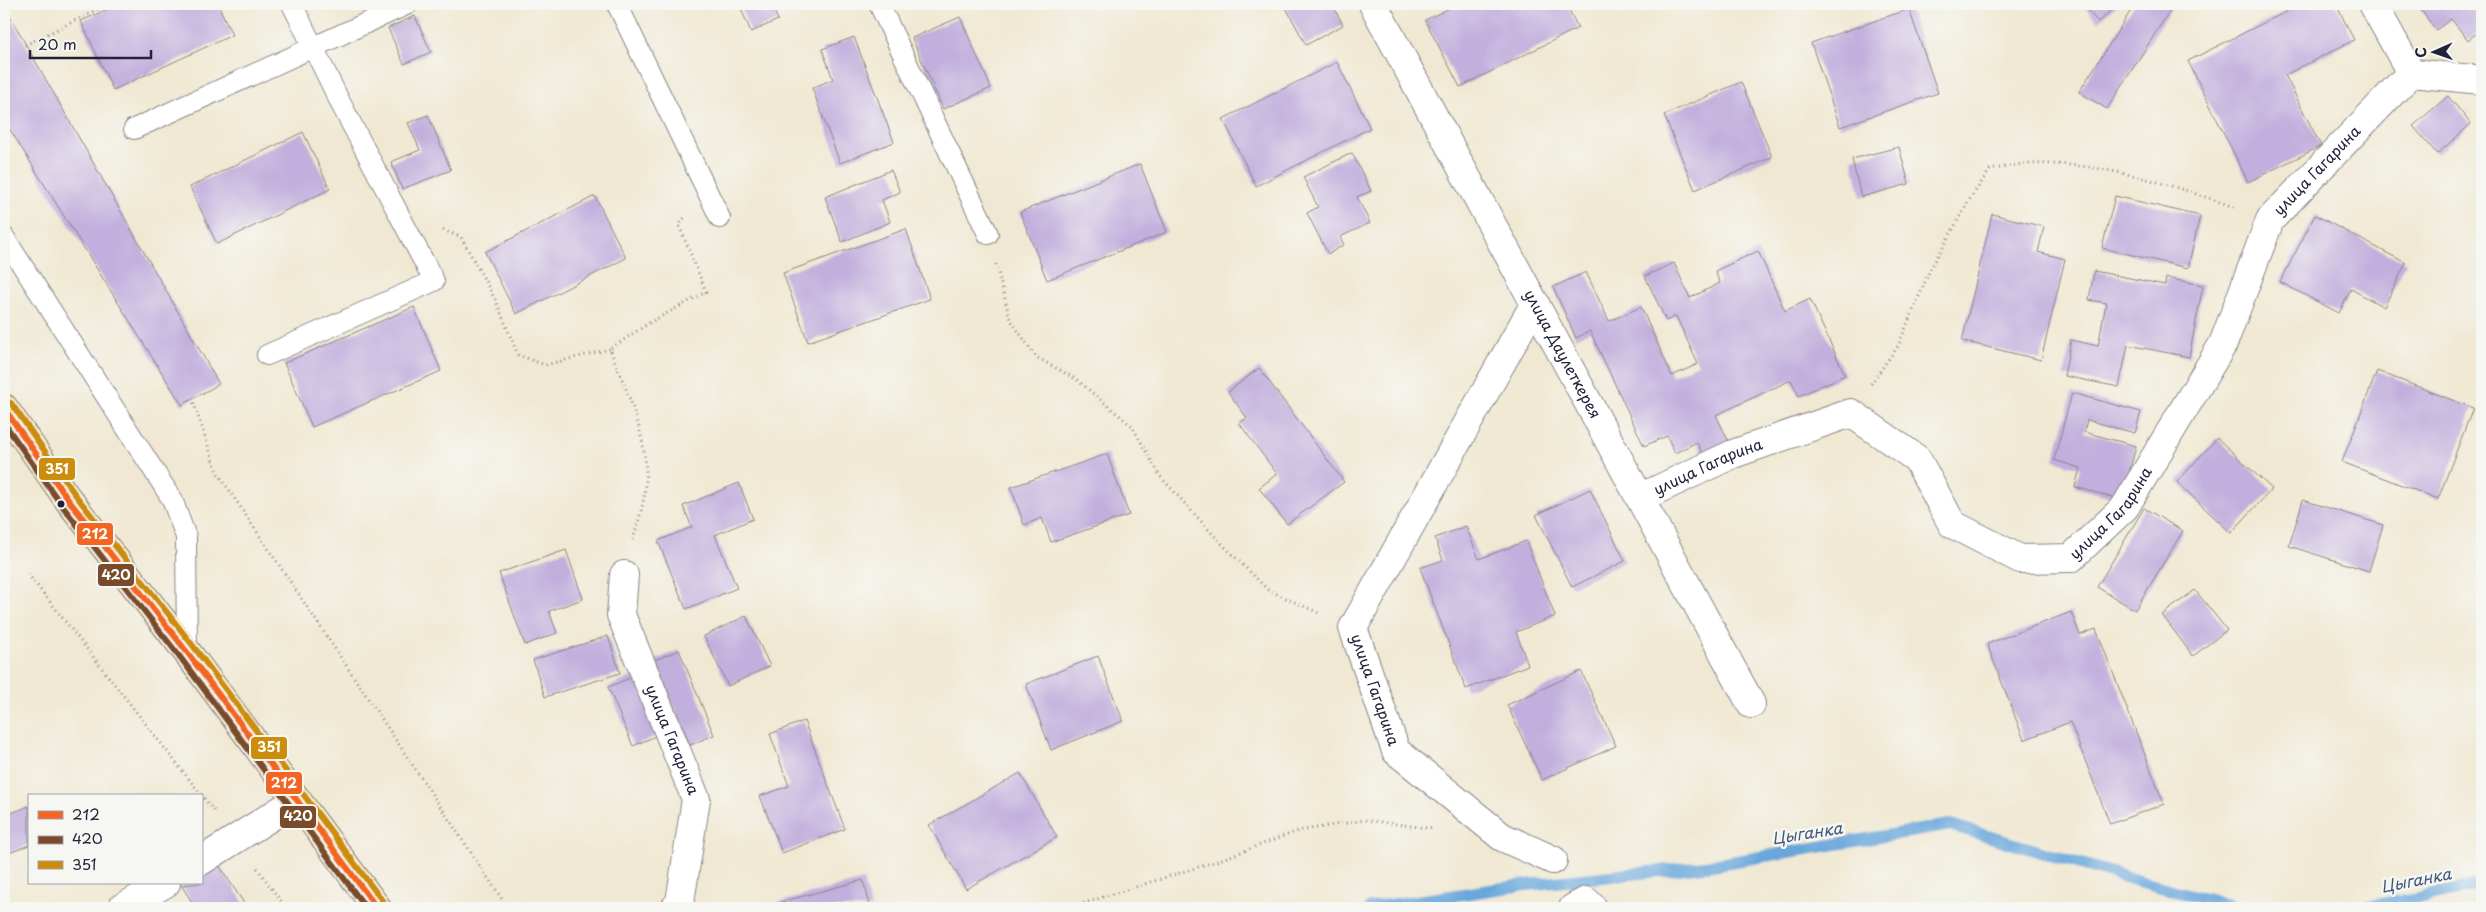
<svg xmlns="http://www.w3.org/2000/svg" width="2486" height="912" font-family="'Playpen Sans',sans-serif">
  <rect width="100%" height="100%" fill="#f6f6f2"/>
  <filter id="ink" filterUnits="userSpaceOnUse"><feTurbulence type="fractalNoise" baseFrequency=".02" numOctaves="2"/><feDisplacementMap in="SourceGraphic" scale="10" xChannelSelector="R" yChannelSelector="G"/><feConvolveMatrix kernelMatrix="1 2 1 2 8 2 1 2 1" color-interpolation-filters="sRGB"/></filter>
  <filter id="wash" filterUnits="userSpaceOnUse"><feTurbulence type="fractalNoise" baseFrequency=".0096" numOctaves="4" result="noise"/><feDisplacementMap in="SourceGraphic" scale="20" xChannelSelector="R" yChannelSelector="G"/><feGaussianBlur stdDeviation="1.12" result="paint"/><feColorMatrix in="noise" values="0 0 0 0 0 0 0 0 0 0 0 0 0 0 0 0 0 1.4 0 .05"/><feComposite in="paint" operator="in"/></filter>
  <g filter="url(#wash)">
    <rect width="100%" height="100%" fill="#f0e8d2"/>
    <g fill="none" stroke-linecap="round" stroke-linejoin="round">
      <g stroke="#69a7db" stroke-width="12">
        <polyline points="1370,908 1517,886 1706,866 1950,825 2142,882 2239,908"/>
        <polyline points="2357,908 2413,899 2482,884"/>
      </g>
    </g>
    <g id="blocks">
      <g fill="#c1afdd">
        <polygon points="119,4 218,4 232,35 113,90 81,21"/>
        <polygon points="739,4 771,4 778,20 751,32"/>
        <polygon points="1284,4 1332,4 1343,25 1306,45"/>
        <polygon points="1458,4 1566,4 1578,28 1460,87 1425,20"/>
        <polygon points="2082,4 2118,4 2098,22"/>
        <polygon points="2135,4 2174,4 2107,109 2079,92"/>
        <polygon points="2301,4 2336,4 2354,40 2285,75 2321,146 2248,182 2188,61"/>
        <polygon points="2416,4 2482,4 2482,29 2468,40 2451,19 2436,30"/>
        <polygon points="4,6 219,384 182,405 4,120"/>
        <polygon points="1909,9 1938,93 1840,127 1811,43"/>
        <polygon points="415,16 431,52 404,64 388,28"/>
        <polygon points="960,17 991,88 943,109 912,38"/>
        <polygon points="854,37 894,142 840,163 812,88 833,79 822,49"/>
        <polygon points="1337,62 1370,128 1256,186 1223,119"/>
        <polygon points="1741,82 1772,157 1695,190 1664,115"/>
        <polygon points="2448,96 2471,124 2437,154 2413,126"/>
        <polygon points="428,115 451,170 402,189 391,162 420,150 408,123"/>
        <polygon points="303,132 330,189 217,244 190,187"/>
        <polygon points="1899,147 1909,184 1861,197 1852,159"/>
        <polygon points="1352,153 1371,191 1357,197 1370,223 1340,237 1344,245 1328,254 1307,213 1318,207 1303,177"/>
        <polygon points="1140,164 1167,232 1047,280 1020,212"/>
        <polygon points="891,170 900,192 882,200 890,222 842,242 825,197"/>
        <polygon points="595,196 626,258 516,314 485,252"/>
        <polygon points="2115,196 2200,216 2188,268 2102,248"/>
        <polygon points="1992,214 2044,227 2038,252 2065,259 2041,360 1962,341"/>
        <polygon points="2315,215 2406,263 2384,307 2351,289 2339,313 2280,282"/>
        <polygon points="906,229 930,299 808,342 783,273"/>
        <polygon points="1758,251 1785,311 1810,299 1845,375 1799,396 1791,380 1716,415 1729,442 1703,455 1697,442 1675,453 1667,436 1644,446 1590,331 1576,338 1553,287 1586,272 1609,321 1641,307 1672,376 1698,364 1676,316 1666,321 1645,276 1674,263 1690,298 1720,283 1715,271"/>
        <polygon points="2094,271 2165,285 2166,278 2203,285 2189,357 2128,345 2119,387 2064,376 2071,340 2098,346 2106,303 2089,300"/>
        <polygon points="414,307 441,371 312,427 284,363"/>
        <polygon points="1259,368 1344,482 1287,524 1259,488 1277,474 1239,423 1247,418 1228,392"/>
        <polygon points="2377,371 2473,408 2438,499 2342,462"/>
        <polygon points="2072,393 2141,412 2135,433 2087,420 2084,432 2136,446 2122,500 2075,487 2080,468 2054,460"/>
        <polygon points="2217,438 2272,489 2231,533 2177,482"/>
        <polygon points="1107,454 1129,515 1051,542 1042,518 1024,525 1011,487"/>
        <polygon points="739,483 753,519 715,535 737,588 686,609 658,541 692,527 683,506"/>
        <polygon points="1590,489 1625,561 1572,587 1536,515"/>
        <polygon points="2303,500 2383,525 2369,571 2289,546"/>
        <polygon points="2144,508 2183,531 2135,610 2097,587"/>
        <polygon points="1466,526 1479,559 1526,541 1555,616 1516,632 1528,665 1466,689 1420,568 1443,560 1435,538"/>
        <polygon points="566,550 583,599 549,611 557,633 525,645 499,573"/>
        <polygon points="2195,590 2227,630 2193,656 2162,615"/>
        <polygon points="2071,612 2080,635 2096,629 2164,804 2110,824 2070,722 2024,740 1987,644"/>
        <polygon points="746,616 770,666 728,686 704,636"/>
        <polygon points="608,636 620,673 545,697 533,660"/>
        <polygon points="679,650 714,735 690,745 655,660"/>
        <polygon points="1098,656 1123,721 1051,750 1026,684"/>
        <polygon points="1581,671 1616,746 1542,780 1507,705"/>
        <polygon points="635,676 660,734 633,746 608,687"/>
        <polygon points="804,721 845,829 782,853 760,796 789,786 770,734"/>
        <polygon points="1020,773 1057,837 966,889 929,825"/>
        <polygon points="29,806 29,845 4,855 4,816"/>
        <polygon points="217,862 247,908 196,908 181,885 201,883 201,872"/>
        <polygon points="863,880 871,908 767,908 766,906"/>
      </g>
    </g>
  </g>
  <g filter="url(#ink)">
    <use href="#blocks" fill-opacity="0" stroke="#898586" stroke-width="1"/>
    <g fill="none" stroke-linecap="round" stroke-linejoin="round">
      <defs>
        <g id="service">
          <polyline points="617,4 720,218"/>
          <polyline points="879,4 988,234"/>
          <polyline points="134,129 408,4"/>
          <polyline points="4,237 172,499 186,537 187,652"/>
          <polyline points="267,355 434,281 342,106 292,4"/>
        </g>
        <g id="minor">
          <path id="s1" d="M 1373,4 L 1751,704"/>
          <polyline points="2411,73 2482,80"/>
          <path id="s2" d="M 1535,303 L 1353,628 L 1396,751 L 1502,837 L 1553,860"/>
          <path id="s3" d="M 1640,498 L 1733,454 L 1851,413 L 1917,459 L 1952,524 L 2020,559 L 2071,558 L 2125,507 L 2223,344 L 2270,220 L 2411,73 L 2373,4"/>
          <path id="s4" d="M 624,575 L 621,615 L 696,799 L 680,902 L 675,908"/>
          <polyline points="201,861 297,800"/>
          <polyline points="122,908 166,883"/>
          <polyline points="1573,908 1586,901 1593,908"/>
        </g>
        <polyline id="primary" points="4,408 67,498 187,652 377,908"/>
      </defs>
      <use href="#service" stroke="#898586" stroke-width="22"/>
      <use href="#minor" stroke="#898586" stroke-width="30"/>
      <use href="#primary" stroke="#898586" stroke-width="30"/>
      <g stroke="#898586" stroke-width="3" stroke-dasharray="1 4" stroke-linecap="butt">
        <polyline points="86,4 96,9"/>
        <polyline points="25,45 109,4"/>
        <polyline points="443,230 461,237 496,301 518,355 545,365 610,349"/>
        <polyline points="996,264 1010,319 1036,357 1076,379 1132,426 1160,476 1218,540 1268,590 1321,614"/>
        <path d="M 1871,384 L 1898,346 L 1930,270 L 1970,199 L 1990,170 C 2002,168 2015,164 2027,164 C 2101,161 2169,184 2237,208"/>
        <polyline points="192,398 217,472 508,908"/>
        <path d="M 633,540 C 639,519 646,498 646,476 C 646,431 626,390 610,349 L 649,323 L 706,292 L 679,225 L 685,217"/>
        <polyline points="28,574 214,811"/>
        <polyline points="257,868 286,908"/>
        <polyline points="1069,908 1214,862 1298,831 1365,820 1434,829"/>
      </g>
      <use href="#service" stroke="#fff" stroke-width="20"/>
      <use href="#minor" stroke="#fff" stroke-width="28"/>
      <use href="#primary" stroke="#ecc569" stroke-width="28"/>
      <defs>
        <polyline id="bus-1" points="4,408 67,498 187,652 377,908"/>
        <polyline id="bus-2" points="4,423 60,503 180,657 366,908"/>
        <polyline id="bus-3" points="11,403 74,493 194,647 384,903"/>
      </defs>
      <use href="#bus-1" stroke="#f6f6f2" stroke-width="10"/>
      <use href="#bus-2" stroke="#f6f6f2" stroke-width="10"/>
      <use href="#bus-3" stroke="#f6f6f2" stroke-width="10"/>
      <use href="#bus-1" stroke="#f26522" stroke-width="6"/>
      <use href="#bus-2" stroke="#7a4b2a" stroke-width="6"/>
      <use href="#bus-3" stroke="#cc8c0c" stroke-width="6"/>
    </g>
  </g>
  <circle fill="#22223b" stroke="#f6f6f2" stroke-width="2" cx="61" cy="504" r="4.5"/>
  <g text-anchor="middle" stroke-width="5" stroke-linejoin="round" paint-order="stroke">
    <g font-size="15" fill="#22223b" stroke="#f6f6f2">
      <text dy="5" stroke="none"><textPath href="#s3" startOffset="975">улица Гагарина</textPath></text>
      <text dy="5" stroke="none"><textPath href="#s1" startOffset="398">улица Даулеткерея</textPath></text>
      <text dy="5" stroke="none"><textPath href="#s3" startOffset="75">улица Гагарина</textPath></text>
      <text dy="5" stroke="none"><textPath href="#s3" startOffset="570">улица Гагарина</textPath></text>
      <text dy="5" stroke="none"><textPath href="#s2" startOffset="438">улица Гагарина</textPath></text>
      <text dy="5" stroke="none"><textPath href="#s4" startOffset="175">улица Гагарина</textPath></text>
    </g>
    <g font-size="16" font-style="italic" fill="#3e577b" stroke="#f6f6f2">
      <text transform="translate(1807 833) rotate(-9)" y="6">Цыганка</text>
      <text transform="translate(2416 880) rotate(-11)" y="6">Цыганка</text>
    </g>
  </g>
  <g stroke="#f6f6f2" stroke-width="2">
    <rect x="38" y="457" width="38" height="24" rx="5" fill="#cc8c0c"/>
    <rect x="76" y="522" width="38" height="24" rx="5" fill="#f26522"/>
    <rect x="97" y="563" width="38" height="24" rx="5" fill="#7a4b2a"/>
    <rect x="250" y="736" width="38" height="24" rx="5" fill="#cc8c0c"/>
    <rect x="265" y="771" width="38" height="24" rx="5" fill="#f26522"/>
    <rect x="279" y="805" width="38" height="24" rx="5" fill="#7a4b2a"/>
  </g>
  <g font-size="14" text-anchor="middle" font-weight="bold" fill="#fff">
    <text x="57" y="474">351</text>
    <text x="95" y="539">212</text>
    <text x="116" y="580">420</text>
    <text x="269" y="752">351</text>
    <text x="284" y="788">212</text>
    <text x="298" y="821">420</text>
  </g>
  <rect width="2486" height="912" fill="none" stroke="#f6f6f2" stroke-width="20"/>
  <rect x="28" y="794" width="175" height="90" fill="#f6f6f2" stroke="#a1a1a9"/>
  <rect x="38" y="811" width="25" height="8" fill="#f26522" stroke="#a1a1a9"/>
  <text x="72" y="820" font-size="15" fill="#22223b">212</text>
  <rect x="38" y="836" width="25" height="8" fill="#7a4b2a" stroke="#a1a1a9"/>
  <text x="72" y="844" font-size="15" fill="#22223b">420</text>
  <rect x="38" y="861" width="25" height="8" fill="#cc8c0c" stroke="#a1a1a9"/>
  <text x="72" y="870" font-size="15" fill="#22223b">351</text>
  <g transform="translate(2434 52) rotate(268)" stroke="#f6f6f2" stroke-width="4" paint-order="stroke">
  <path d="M0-4L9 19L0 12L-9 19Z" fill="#22223b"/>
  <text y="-8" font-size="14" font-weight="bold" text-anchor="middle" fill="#22223b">С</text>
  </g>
  <path d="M30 50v8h121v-8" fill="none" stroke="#22223b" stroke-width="2.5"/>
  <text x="38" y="50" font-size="15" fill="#22223b" stroke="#f6f6f2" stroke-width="4" paint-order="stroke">20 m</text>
</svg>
